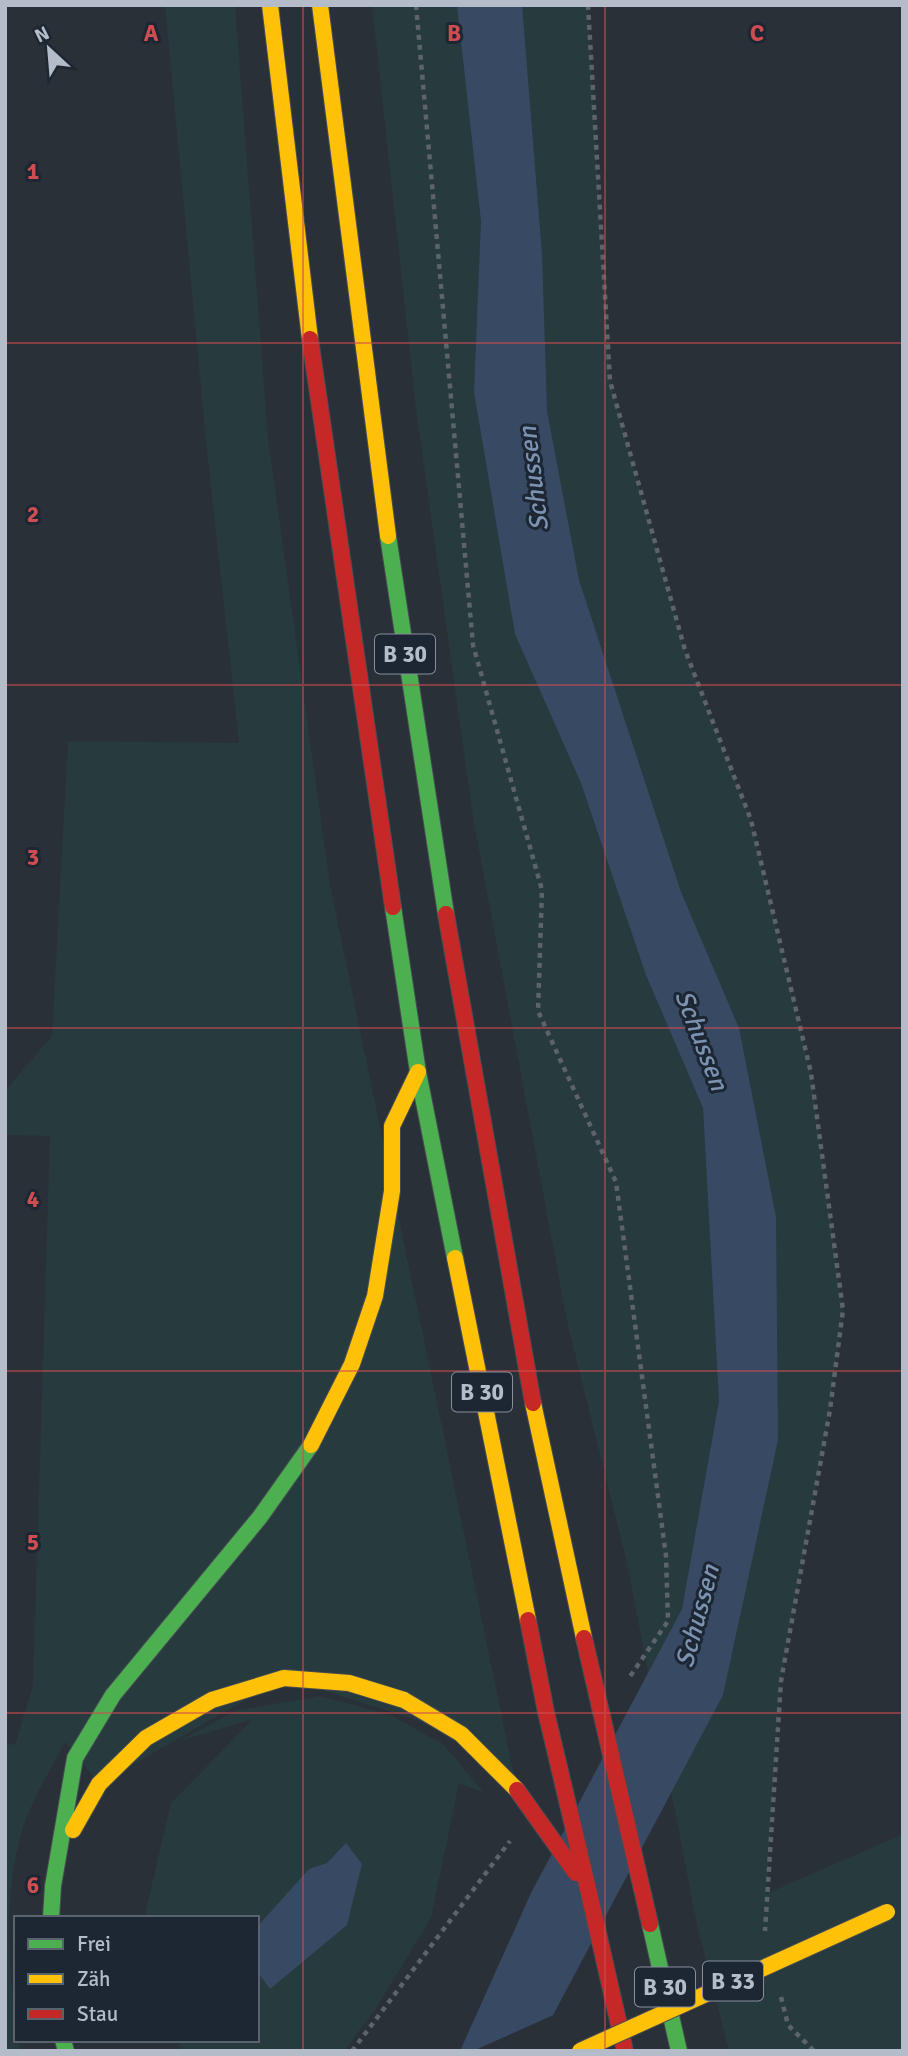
<svg xmlns="http://www.w3.org/2000/svg" width="908" height="2056" font-family="Signika,sans-serif">
  <rect width="100%" height="100%" fill="#2a3038"/>
  <g fill="#273a3e">
    <path d="M 165,5 L 235,5 L 268,438 L 330,885 L 517,1790 L 461,1734 L 284,1678 L 99,1784 L 65,1742 C 50,1771 30,1803 21,1834 C 2,1903 9,1985 20,2051 L 5,2051 L 5,1743 L 15,1745 L 33,1685 L 50,1136 L 5,1135 L 5,1091 L 52,1036 L 68,741 L 239,743 L 206,441 Z"/>
    <polygon points="372,5 588,5 610,381 685,650 751,820 811,1073 843,1310 830,1410 781,1681 766,1894 903,1834 903,2051 729,2051 697,1925 627,1563 567,1321 473,817 416,409"/>
    <polygon points="320,1696 391,1715 444,1745 484,1793 459,1783 431,1918 375,2010 344,2051 182,2051 178,2040 257,2040 257,1918 144,1918 171,1803 253,1719 179,1741 237,1710"/>
  </g>
  <g fill="#384963">
    <polygon points="457,5 522,5 542,254 547,411 579,580 681,892 739,1028 776,1217 778,1440 723,1695 534,2051 460,2051 531,1893 682,1609 719,1401 703,1108 646,975 581,783 515,634 474,392 481,221"/>
    <polygon points="346,1843 362,1864 347,1925 270,1989 257,1971 257,1927 309,1869 327,1863"/>
  </g>
  <polygon fill="#2a3038" points="558,2013 538,2051 473,2051"/>
  <g fill="none" stroke-linecap="round" stroke-linejoin="round">
    <defs>
      <g id="fast">
        <polyline points="388,536 446,914"/>
        <polyline points="393,907 418,1072 455,1258"/>
        <polyline points="51,1918 53,1886 75,1758 113,1695 260,1517 311,1445"/>
        <polyline points="650,1924 679,2051"/>
        <polyline points="63,2040 66,2051"/>
      </g>
      <g id="slow">
        <polyline points="270,5 310,339"/>
        <polyline points="320,5 388,536"/>
        <polyline points="455,1258 528,1620"/>
        <polyline points="533,1403 584,1638"/>
        <polyline points="311,1445 352,1364 375,1296 392,1191 392,1126 418,1072"/>
        <polyline points="73,1830 99,1784 146,1738 212,1700 284,1678 349,1683 404,1700 461,1734 517,1790"/>
      </g>
      <g id="jam">
        <polyline points="310,339 393,907"/>
        <polyline points="446,914 533,1403"/>
        <polyline points="528,1620 546,1712"/>
        <polyline points="588,1889 625,2051"/>
      </g>
    </defs>
    <use href="#fast" stroke="#474c53" stroke-width="18"/>
    <use href="#slow" stroke="#474c53" stroke-width="18"/>
    <use href="#jam" stroke="#474c53" stroke-width="18"/>
    <g stroke="#5d636a" stroke-width="4.5" stroke-dasharray="5 5" stroke-linecap="butt">
      <polyline points="416,5 473,645 542,890 538,1011 616,1182 666,1556 668,1621 629,1678"/>
      <polyline points="588,5 610,381 685,650 751,820 811,1073 843,1310 830,1410 781,1681 765,1931"/>
      <polyline points="781,1997 788,2025 814,2051"/>
      <polyline points="352,2051 510,1841"/>
    </g>
    <use href="#fast" stroke="#4caf50" stroke-width="16"/>
    <use href="#slow" stroke="#ffc107" stroke-width="16"/>
    <use href="#jam" stroke="#c62828" stroke-width="16"/>
    <defs>
      <polyline id="slow-bridge" points="580,2051 887,1912"/>
      <g id="jam-bridge">
        <polyline points="584,1638 650,1924"/>
        <polyline points="546,1712 588,1889"/>
        <polyline points="517,1790 576,1873"/>
      </g>
    </defs>
    <use href="#slow-bridge" stroke="#484c55" stroke-width="18" stroke-linecap="butt"/>
    <use href="#jam-bridge" stroke="#484c55" stroke-width="18" stroke-linecap="butt"/>
    <use href="#slow-bridge" stroke="#ffc107" stroke-width="16"/>
    <use href="#jam-bridge" stroke="#c62828" stroke-width="16"/>
  </g>
  <path fill="none" stroke="#ce4d50" stroke-width="2" stroke-opacity="0.55" d="M 303,5 L 303,2051M 605,5 L 605,2051M 5,343 L 903,343M 5,685 L 903,685M 5,1028 L 903,1028M 5,1371 L 903,1371M 5,1713 L 903,1713"/>
  <g text-anchor="middle" stroke-width="6" stroke-linejoin="round" paint-order="stroke">
    <g fill="#1d2633" stroke="#878f9c" stroke-width="2">
      <rect x="375" y="634.5" width="60" height="39" rx="5"/>
      <rect x="452" y="1372.5" width="60" height="39" rx="5"/>
      <rect x="703" y="1961.5" width="60" height="39" rx="5"/>
      <rect x="635" y="1967.5" width="60" height="39" rx="5"/>
    </g>
    <g font-size="23" font-weight="bold" fill="#b4bcc9">
      <text x="405" y="662">B 30</text>
      <text x="482" y="1400">B 30</text>
      <text x="733" y="1989">B 33</text>
      <text x="665" y="1995">B 30</text>
    </g>
    <g font-size="26" font-style="italic" fill="#7c92b1" stroke="#1d2633">
      <text transform="translate(533 479) rotate(-97)" y="9">Schussen</text>
      <text transform="translate(702 1040) rotate(69)" y="9">Schussen</text>
      <text transform="translate(697 1616) rotate(-75)" y="9">Schussen</text>
    </g>
  </g>
  <g font-size="23" text-anchor="middle" font-weight="bold" fill="#ce4d50" stroke="#1d2633" stroke-width="6" stroke-linejoin="round" paint-order="stroke">
    <text x="151" y="41">A</text>
    <text x="454" y="41">B</text>
    <text x="757" y="41">C</text>
    <text x="33" y="179">1</text>
    <text x="33" y="522">2</text>
    <text x="33" y="865">3</text>
    <text x="33" y="1207">4</text>
    <text x="33" y="1550">5</text>
    <text x="33" y="1893">6</text>
  </g>
  <rect width="908" height="2056" fill="none" stroke="#b4bcc9" stroke-width="14"/>
  <rect x="14" y="1916" width="245" height="126" fill="#1d2633" stroke="#59626f" stroke-width="2"/>
  <rect x="28" y="1939" width="35" height="10" fill="#4caf50" stroke="#59626f" stroke-width="2"/>
  <text x="77" y="1951" font-size="21" fill="#b4bcc9">Frei</text>
  <rect x="28" y="1974" width="35" height="10" fill="#ffc107" stroke="#59626f" stroke-width="2"/>
  <text x="77" y="1986" font-size="21" fill="#b4bcc9">Zäh</text>
  <rect x="28" y="2009" width="35" height="10" fill="#c62828" stroke="#59626f" stroke-width="2"/>
  <text x="77" y="2021" font-size="21" fill="#b4bcc9">Stau</text>
  <g transform="translate(49 49) rotate(334)" stroke="#1d2633" stroke-width="5" paint-order="stroke">
  <path d="M0-5L12 26L0 18L-12 26Z" fill="#b4bcc9"/>
  <text y="-10" font-size="19" font-weight="bold" text-anchor="middle" fill="#b4bcc9">N</text>
  </g>
</svg>
